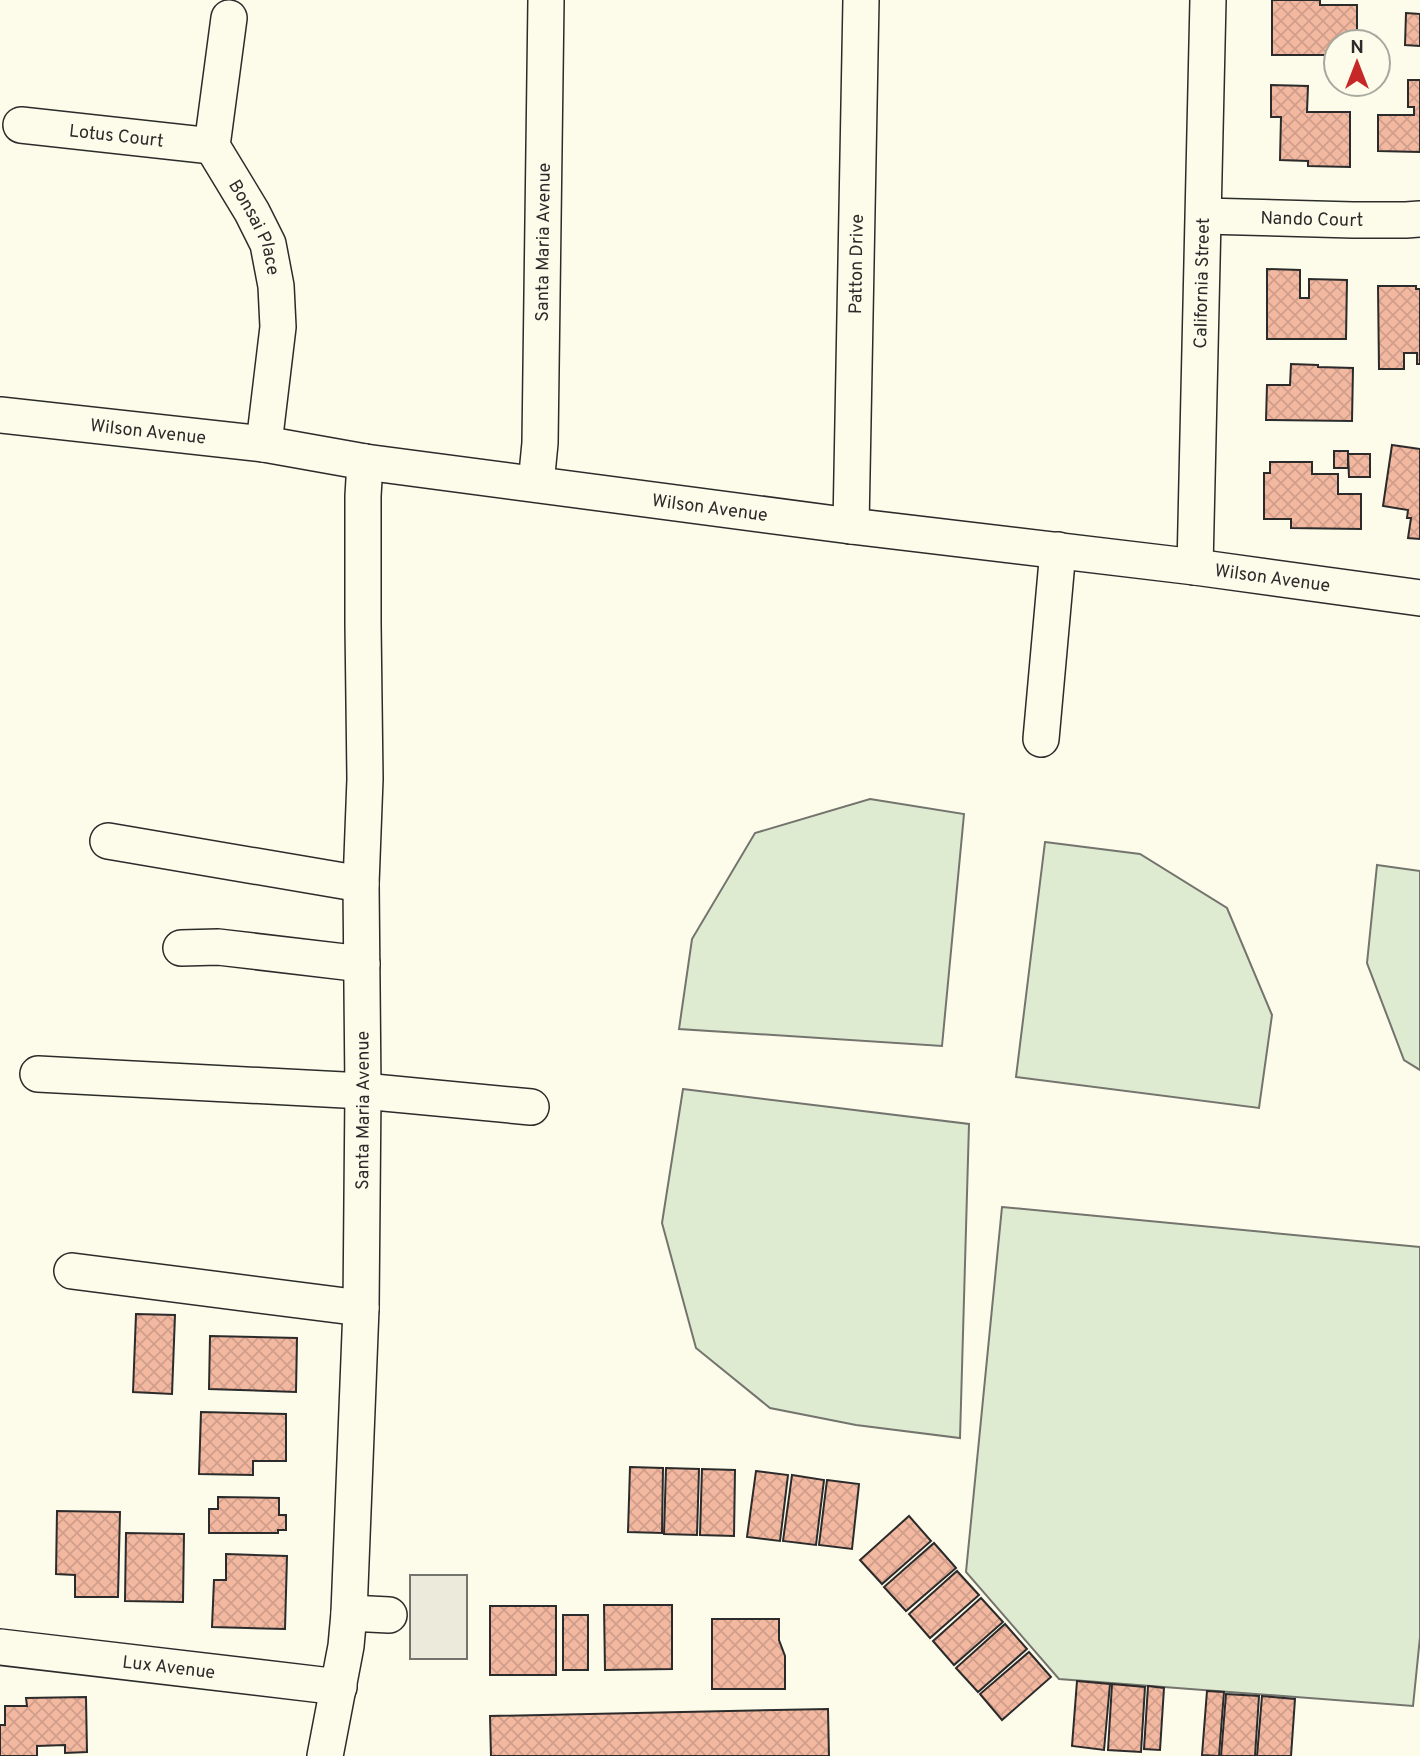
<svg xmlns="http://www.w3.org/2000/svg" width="1420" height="1756" font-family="Overpass,sans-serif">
  <defs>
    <pattern id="building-cross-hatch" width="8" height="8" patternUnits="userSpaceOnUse" patternTransform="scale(1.75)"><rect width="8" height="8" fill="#f2b8a0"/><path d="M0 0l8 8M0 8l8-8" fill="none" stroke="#d09e8a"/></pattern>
  </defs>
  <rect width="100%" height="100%" fill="#fdfbea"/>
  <g fill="#deebd1" stroke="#74746e" stroke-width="2">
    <polygon points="870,799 964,814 942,1046 679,1029 692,939 755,833"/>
    <polygon points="1045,842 1140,854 1227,908 1272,1015 1259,1108 1016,1077"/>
    <polygon points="1377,865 1420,871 1420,1070 1404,1060 1367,963"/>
    <polygon points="683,1089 969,1124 960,1438 856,1425 770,1408 696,1348 662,1223"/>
    <polygon points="1002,1207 1420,1247 1420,1637 1413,1706 1059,1679 966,1572"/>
  </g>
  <rect fill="#eceadb" stroke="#74746e" stroke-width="2" x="410" y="1575" width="57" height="84"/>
  <g fill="url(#building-cross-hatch)" stroke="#2b2b2b" stroke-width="2">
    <polygon points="1272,0 1320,0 1320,5 1357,5 1357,42 1336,42 1336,55 1272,55"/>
    <polygon points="1406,13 1420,14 1420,46 1405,45"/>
    <polygon points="1408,80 1420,80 1420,152 1378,151 1378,115 1414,115 1414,107 1408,107"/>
    <polygon points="1271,85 1308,86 1307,112 1350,112 1350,167 1308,166 1308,161 1280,160 1281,117 1271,117"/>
    <polygon points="1267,269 1300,270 1300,298 1309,298 1309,279 1347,280 1346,339 1267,339"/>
    <polygon points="1378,286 1416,286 1416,289 1420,289 1420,364 1417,364 1417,353 1404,353 1404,369 1379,369"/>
    <polygon points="1291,364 1318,365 1318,367 1353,368 1352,421 1266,420 1267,385 1290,385"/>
    <polygon points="1392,445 1420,449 1420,539 1408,538 1411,518 1407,518 1408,510 1383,506"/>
    <rect x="1334" y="451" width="14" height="17"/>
    <polygon points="1348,454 1370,454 1370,477 1349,477"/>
    <polygon points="1270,462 1312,462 1312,474 1338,474 1338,494 1361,494 1361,529 1291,528 1291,519 1264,519 1264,473 1270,473"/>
    <polygon points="136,1314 175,1315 172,1394 133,1392"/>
    <polygon points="210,1336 297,1338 296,1392 209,1389"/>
    <polygon points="201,1412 286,1414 286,1461 253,1461 253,1475 199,1474"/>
    <polygon points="630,1467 663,1468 662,1533 628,1532"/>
    <polygon points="666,1468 699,1469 697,1535 664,1534"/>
    <polygon points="702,1469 735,1470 734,1536 700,1535"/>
    <polygon points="756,1471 788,1475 780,1541 747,1537"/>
    <polygon points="792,1475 824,1480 816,1545 783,1541"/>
    <polygon points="827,1480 859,1484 852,1549 819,1545"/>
    <polygon points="218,1497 279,1498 279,1515 286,1515 286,1530 278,1530 278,1533 209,1533 209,1509 218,1509"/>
    <polygon points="57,1511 120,1512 118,1597 75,1597 75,1575 56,1574"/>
    <polygon points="909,1516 931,1541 882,1584 860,1560"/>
    <polygon points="126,1533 184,1534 183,1602 125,1601"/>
    <polygon points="934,1543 956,1568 906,1611 884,1587"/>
    <polygon points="226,1554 287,1556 285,1629 212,1627 214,1580 226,1580"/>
    <polygon points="957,1571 979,1595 930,1638 909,1614"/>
    <polygon points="981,1598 1003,1622 954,1665 933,1641"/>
    <polygon points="604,1605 672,1605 672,1669 605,1670"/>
    <rect x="490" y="1606" width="66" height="69"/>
    <rect x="563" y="1615" width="25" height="55"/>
    <polygon points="712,1619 779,1619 779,1640 785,1656 785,1689 712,1689"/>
    <polygon points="1005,1624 1027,1649 978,1692 956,1668"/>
    <polygon points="1029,1652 1051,1677 1002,1720 980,1694"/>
    <polygon points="1077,1681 1110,1684 1104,1750 1072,1746"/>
    <polygon points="1112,1684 1145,1687 1141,1752 1108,1750"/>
    <polygon points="1148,1686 1164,1688 1160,1750 1144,1749"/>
    <polygon points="1207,1691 1224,1692 1219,1756 1202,1755"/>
    <polygon points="1226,1694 1259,1696 1255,1756 1221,1756"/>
    <polygon points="1262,1696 1295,1699 1291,1756 1257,1756"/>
    <polygon points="86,1697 87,1752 65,1753 65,1745 37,1746 37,1756 0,1756 0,1725 5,1725 5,1706 27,1706 26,1698"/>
    <polygon points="828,1709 829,1756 491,1756 490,1716"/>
  </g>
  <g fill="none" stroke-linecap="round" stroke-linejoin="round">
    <defs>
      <g id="minor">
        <path id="s1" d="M 229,18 L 212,146 L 252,212 L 268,244 L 276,286 L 278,327 L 264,444"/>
        <path id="s2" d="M 21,125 L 212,146"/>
        <path id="s3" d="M 1204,216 L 1353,220 L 1406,220 L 1420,219"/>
        <path id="s4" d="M 0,415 L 264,444 L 365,462 L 851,526 L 1195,567 L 1420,598"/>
        <path id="s5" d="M 536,484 L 540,443 L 546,0"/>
        <path id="s6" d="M 851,526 L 861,0"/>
        <path id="s7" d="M 1195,567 L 1208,0"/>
        <polyline points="1041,739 1058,550"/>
        <polyline points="108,841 361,884"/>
        <polyline points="181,948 218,947 362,964"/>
        <polyline points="38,1074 363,1091 531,1107"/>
        <polyline points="72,1271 361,1308"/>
        <polyline points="349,1613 389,1615"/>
        <path id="s8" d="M 0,1647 L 339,1687"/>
        <path id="s9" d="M 325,1756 L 346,1646 L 349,1613 L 361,1308 L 363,1091 L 361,884 L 365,779 L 363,624 L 363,496 L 365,462"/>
      </g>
    </defs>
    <use href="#minor" stroke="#2b2b2b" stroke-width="38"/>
    <use href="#minor" stroke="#fdfbea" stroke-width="35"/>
  </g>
  <g text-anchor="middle" stroke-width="5" stroke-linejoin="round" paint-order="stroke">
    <g font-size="18" fill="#2b2b2b" stroke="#fdfbea">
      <text dy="6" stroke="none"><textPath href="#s2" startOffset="96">Lotus Court</textPath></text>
      <text dy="6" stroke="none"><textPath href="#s3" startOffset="108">Nando Court</textPath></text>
      <text dy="6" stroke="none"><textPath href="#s1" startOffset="222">Bonsai Place</textPath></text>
      <text dy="6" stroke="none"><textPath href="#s5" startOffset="242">Santa Maria Avenue</textPath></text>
      <text dy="6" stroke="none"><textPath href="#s6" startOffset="262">Patton Drive</textPath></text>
      <text dy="6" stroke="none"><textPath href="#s7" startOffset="284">California Street</textPath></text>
      <text dy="6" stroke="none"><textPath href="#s4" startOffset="149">Wilson Avenue</textPath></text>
      <text dy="6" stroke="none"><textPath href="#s4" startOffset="716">Wilson Avenue</textPath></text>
      <text dy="6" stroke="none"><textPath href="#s4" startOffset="1283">Wilson Avenue</textPath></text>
      <text dy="6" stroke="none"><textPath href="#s9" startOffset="648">Santa Maria Avenue</textPath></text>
      <text dy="6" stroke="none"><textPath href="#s8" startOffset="170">Lux Avenue</textPath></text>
    </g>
  </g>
  <g transform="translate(1357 63)"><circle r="33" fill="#fdfbea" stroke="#a9a89e" stroke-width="2"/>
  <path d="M0-5L12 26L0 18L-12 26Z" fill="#c62828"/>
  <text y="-10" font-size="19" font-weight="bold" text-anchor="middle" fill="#2b2b2b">N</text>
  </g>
</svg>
